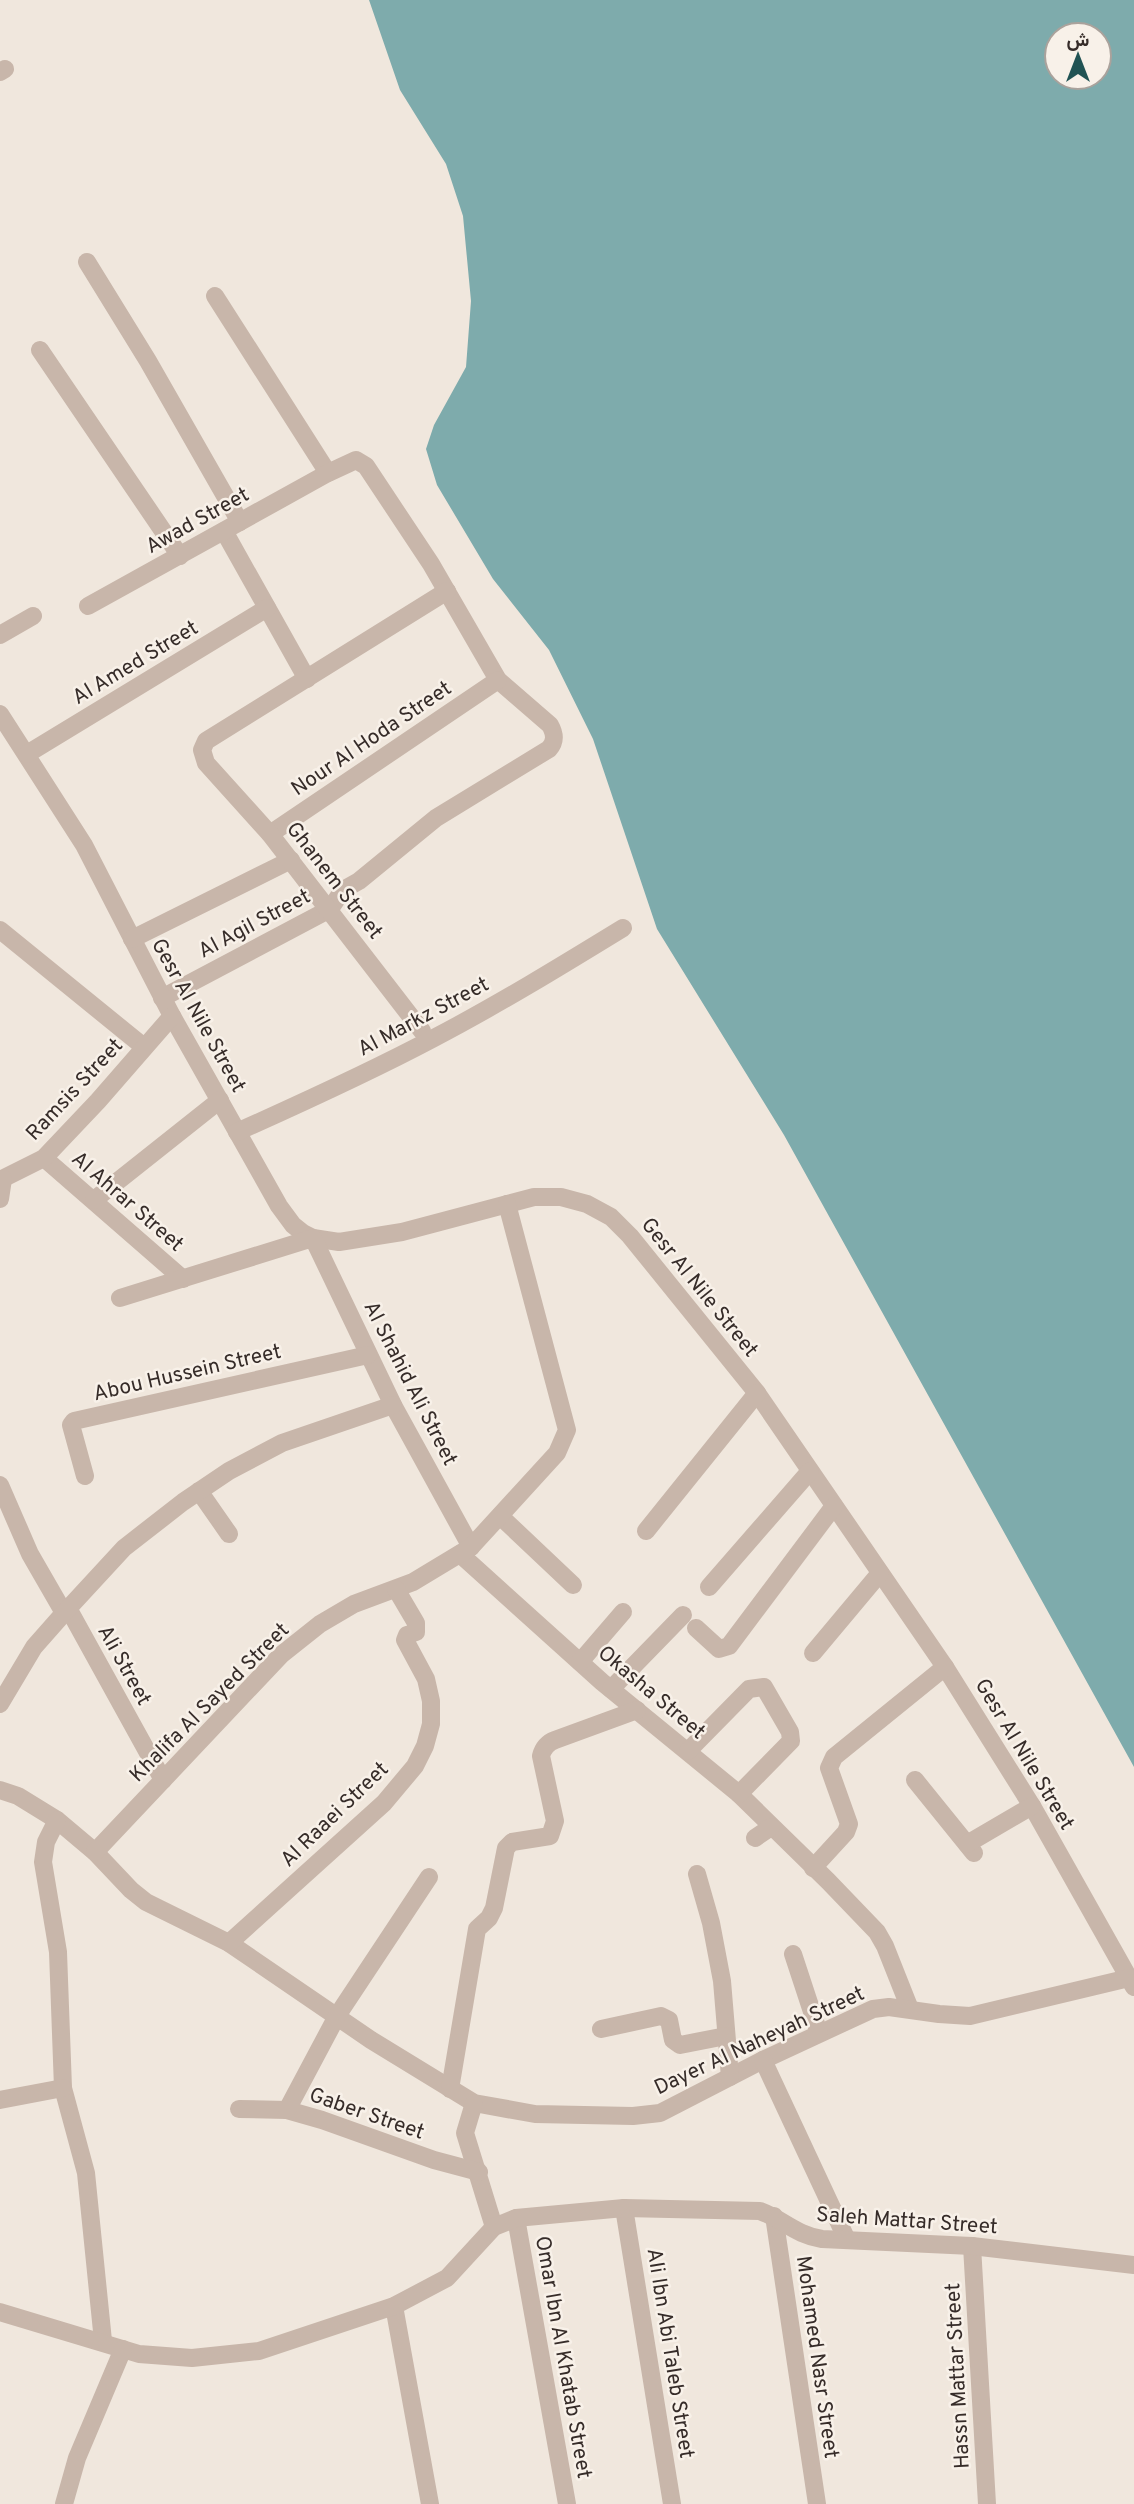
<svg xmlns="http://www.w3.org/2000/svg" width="1134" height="2504" font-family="Overpass,Vazirmatn,sans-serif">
  <rect width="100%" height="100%" fill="#f0e7dd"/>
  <path fill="#7eabac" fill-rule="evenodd" d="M 369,0 L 1134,0 L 1134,1767 L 784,1135 L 657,929 L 593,739 L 549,650 L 493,579 L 437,485 L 426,449 L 434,425 L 466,367 L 471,301 L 463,216 L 446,164 L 400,90 ZM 1057,35 L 1099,35 L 1099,77 L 1057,77 Z"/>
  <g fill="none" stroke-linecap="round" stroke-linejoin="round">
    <g stroke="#c8b6aa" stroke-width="18">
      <polyline points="0,72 5,69"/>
      <polyline points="87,262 148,361 240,522"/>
      <polyline points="215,296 328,473"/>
      <polyline points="40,350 180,556"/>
      <polyline points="224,531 307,679"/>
      <path d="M 88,606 L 328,473 L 356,460 L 366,466 L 431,564 L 498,680 L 550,725 C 555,734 556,741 549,749 L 436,818 L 359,881 L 343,890 L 330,909 L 162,998"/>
      <polyline points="0,635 33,616"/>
      <polyline points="0,714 84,845 172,1016 279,1206 293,1225 303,1233 313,1238 339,1242 402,1232 534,1197 561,1197 587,1204 611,1217 630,1236 757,1393 945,1667 1032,1806 1134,1987"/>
      <polyline points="27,754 267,608"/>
      <polyline points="270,834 498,680"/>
      <polyline points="0,930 144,1047"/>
      <polyline points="132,939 291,860"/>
      <polyline points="422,1031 270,834 206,763 202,750 206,741 447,591"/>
      <path d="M 237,1132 C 304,1102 370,1072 434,1038 C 499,1004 561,966 623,928"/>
      <polyline points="44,1158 183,1279"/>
      <polyline points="0,1180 44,1158 98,1101 172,1016"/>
      <polyline points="0,1199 3,1179"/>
      <polyline points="94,1200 220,1100"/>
      <polyline points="120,1298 313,1238 393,1405 471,1547"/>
      <polyline points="85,1476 71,1425 74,1421 368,1355"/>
      <polyline points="0,1485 30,1554 64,1613"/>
      <polyline points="199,1491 229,1534"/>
      <polyline points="500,1516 573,1585"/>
      <polyline points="646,1531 757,1393"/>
      <polyline points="460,1554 602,1682 739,1794 828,1881 877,1932 885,1946 910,2009"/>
      <polyline points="709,1587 810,1471"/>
      <polyline points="68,1608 163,1780"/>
      <polyline points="696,1628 719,1649 729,1646 834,1506"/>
      <polyline points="813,1653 880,1573"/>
      <polyline points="580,1662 623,1612"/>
      <polyline points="611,1689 683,1615"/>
      <polyline points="0,1704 34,1647 64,1613 124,1548 183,1502 229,1471 282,1443 393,1405"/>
      <polyline points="688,1751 749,1689 764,1687 790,1732 791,1741 739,1794"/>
      <polyline points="915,1780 974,1853"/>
      <polyline points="0,1790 18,1796 57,1820 95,1852 131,1890 146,1902 229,1943 371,2040 474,2103 535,2114 633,2116 660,2113 763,2060 873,2009 889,2007 939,2014 970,2016 1129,1978"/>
      <polyline points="57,1820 46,1842 43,1862 58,1952 63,2088 86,2173 103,2341"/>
      <polyline points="755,1838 771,1827"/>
      <polyline points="967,1844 1032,1806"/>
      <polyline points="95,1852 281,1655 320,1624 354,1604 413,1582 471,1547 557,1453 567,1430 507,1204"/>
      <polyline points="813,1868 846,1832 849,1824 829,1768 834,1757 945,1667"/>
      <polyline points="697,1874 711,1923 722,1981 730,2077"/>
      <polyline points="229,1943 384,1803 415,1766 425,1746 431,1724 431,1701 426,1679 405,1640 407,1635 416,1632 416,1623 396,1589"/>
      <polyline points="793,1954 819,2033"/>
      <polyline points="601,2029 661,2016 669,2020 673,2040 680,2045 726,2036"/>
      <polyline points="763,2060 847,2240"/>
      <path d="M 450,2089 L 477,1929 L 489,1918 L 494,1908 L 506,1848 L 512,1842 L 550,1836 L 555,1821 L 541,1756 C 543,1748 547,1743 555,1740 L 637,1710"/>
      <polyline points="0,2100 63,2088"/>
      <polyline points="474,2103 465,2133 494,2227"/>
      <polyline points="239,2109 287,2110 322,2120 434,2160 479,2172"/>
      <polyline points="287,2110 337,2016 429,1877"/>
      <polyline points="624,2208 672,2504"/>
      <polyline points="774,2216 817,2504"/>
      <polyline points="516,2218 567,2504"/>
      <polyline points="972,2246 987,2504"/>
      <polyline points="394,2306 430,2504"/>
      <path d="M 0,2312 L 139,2354 L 192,2358 L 259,2351 L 394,2306 L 447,2278 L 494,2227 L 516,2218 L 624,2208 L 760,2211 C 784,2220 796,2235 822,2239 L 972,2246 L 1134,2265"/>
      <polyline points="64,2504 77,2458 123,2349"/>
    </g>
  </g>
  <g text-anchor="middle" stroke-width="5" stroke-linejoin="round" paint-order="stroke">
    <g font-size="21" fill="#362c29" stroke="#f8f1e9">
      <text transform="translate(197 520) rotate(-29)" y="7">Awad Street</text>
      <text transform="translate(135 662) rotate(-31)" y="7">Al Amed Street</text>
      <text transform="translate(371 738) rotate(-34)" y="7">Nour Al Hoda Street</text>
      <text transform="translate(335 880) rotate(52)" y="7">Ghanem Street</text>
      <text transform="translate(254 923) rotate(-28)" y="7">Al Agil Street</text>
      <text transform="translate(199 1015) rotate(61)" y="7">Gesr Al Nile Street</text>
      <text transform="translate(423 1016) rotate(-28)" y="7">Al Markz Street</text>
      <text transform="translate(74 1089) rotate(-47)" y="7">Ramsis Street</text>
      <text transform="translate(128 1201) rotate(41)" y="7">Al Ahrar Street</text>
      <text transform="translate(700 1287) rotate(51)" y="7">Gesr Al Nile Street</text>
      <text transform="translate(187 1372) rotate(-13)" y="7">Abou Hussein Street</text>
      <text transform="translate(411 1383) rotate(63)" y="7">Al Shahid Ali Street</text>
      <text transform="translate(125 1665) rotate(61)" y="7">Ali Street</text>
      <text transform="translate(652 1692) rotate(40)" y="7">Okasha Street</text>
      <text transform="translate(209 1702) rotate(-45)" y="7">Khalifa Al Sayed Street</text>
      <text transform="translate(1025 1754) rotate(59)" y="7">Gesr Al Nile Street</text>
      <text transform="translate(334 1814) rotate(-44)" y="7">Al Raaei Street</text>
      <text transform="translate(759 2040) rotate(-25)" y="7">Dayer Al Naheyah Street</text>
      <text transform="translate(367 2113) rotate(19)" y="7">Gaber Street</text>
      <text transform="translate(907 2220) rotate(4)" y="7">Saleh Mattar Street</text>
      <text transform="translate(671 2353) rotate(81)" y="7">Ali Ibn Abi Taleb Street</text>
      <text transform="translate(564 2357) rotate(80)" y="7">Omar Ibn Al Khatab Street</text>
      <text transform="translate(818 2357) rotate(82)" y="7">Mohamed Nasr Street</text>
      <text transform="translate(957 2376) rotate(-93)" y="7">Hassn Mattar Street</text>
    </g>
  </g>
  <g transform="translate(1078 56)"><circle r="33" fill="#f8f1e9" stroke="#aaa29c" stroke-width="2"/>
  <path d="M0-5L12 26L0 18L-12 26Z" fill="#215354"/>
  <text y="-10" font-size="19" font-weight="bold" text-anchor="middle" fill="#362c29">ش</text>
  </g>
</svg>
